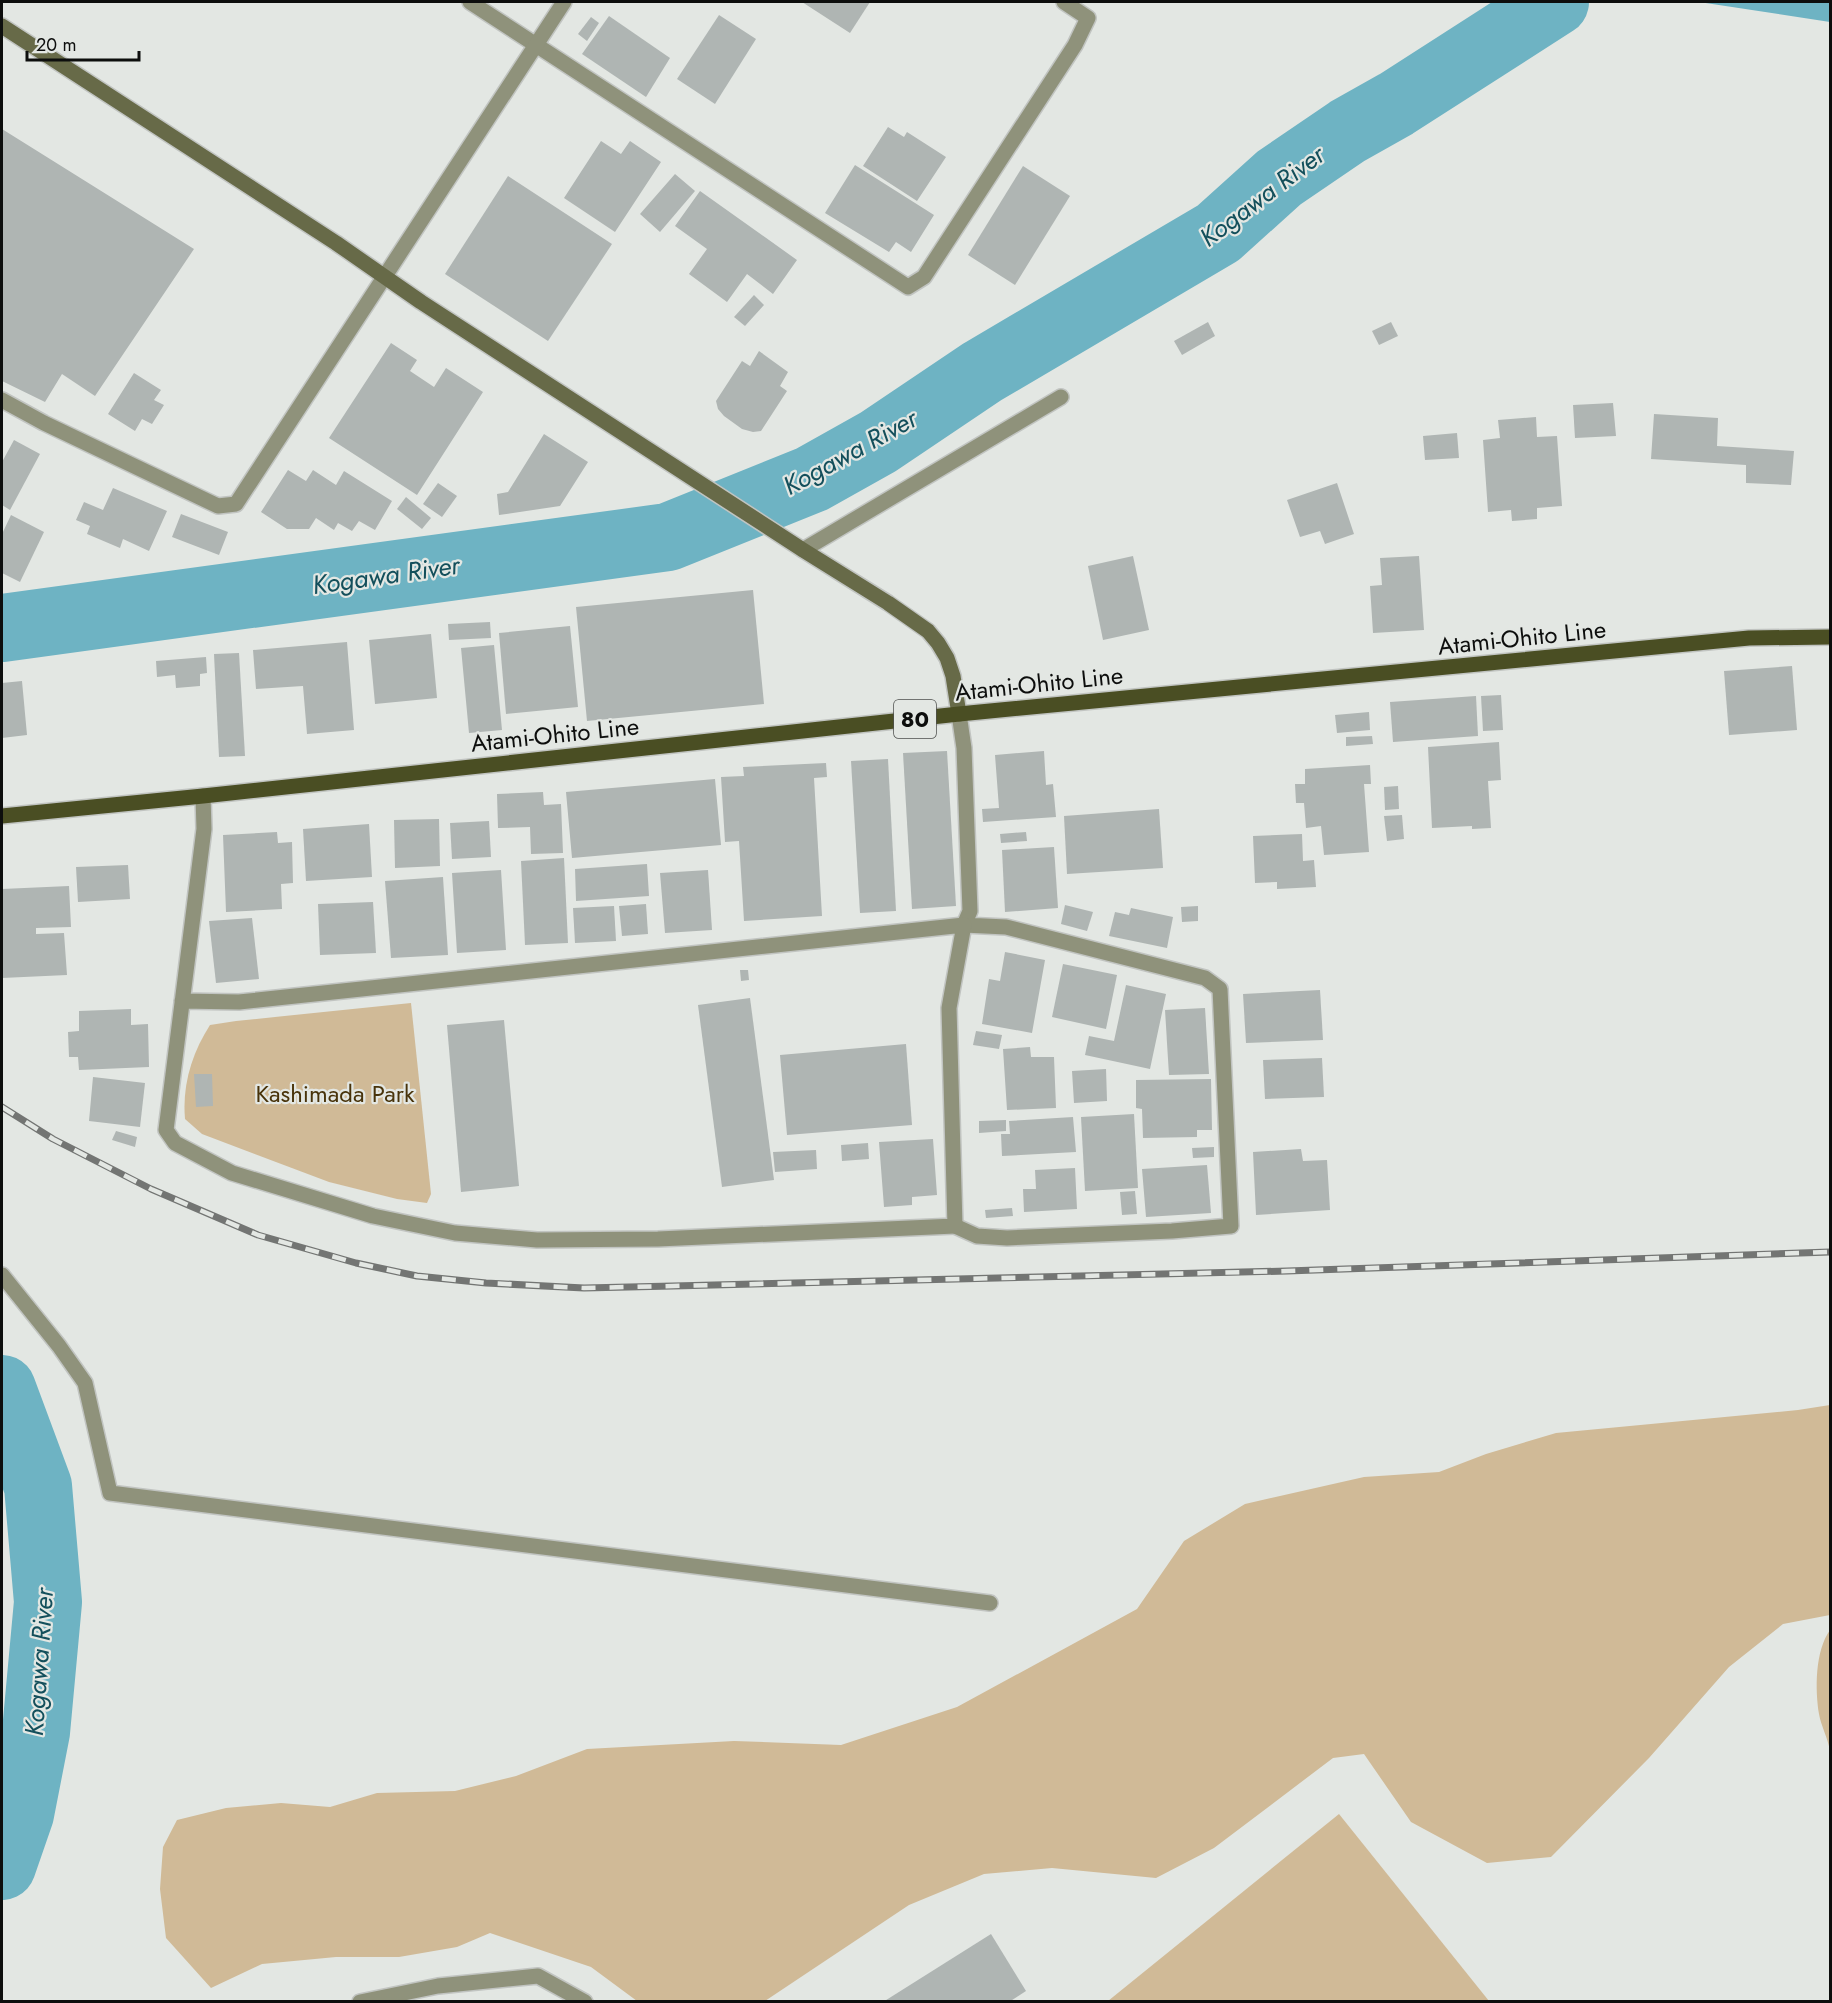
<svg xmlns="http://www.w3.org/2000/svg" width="1832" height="2003" font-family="Jost,sans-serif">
  <rect width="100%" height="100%" fill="#e3e7e3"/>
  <g fill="#d0ba97">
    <path d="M 411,1003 L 431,1194 L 427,1203 L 397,1199 L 329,1182 L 202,1134 L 185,1119 C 182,1085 192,1053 210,1025 L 236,1021 Z"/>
    <polygon points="1830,1405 1830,1615 1783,1624 1729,1667 1649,1758 1551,1857 1487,1863 1411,1822 1364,1754 1333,1758 1214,1848 1156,1878 1052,1868 984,1874 909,1905 765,2001 637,2001 591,1967 490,1933 457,1947 399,1957 336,1957 262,1964 211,1988 166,1938 160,1889 163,1847 177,1820 226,1808 281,1803 330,1807 377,1793 455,1791 516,1776 587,1749 734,1741 841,1745 957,1707 1137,1609 1184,1541 1245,1504 1364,1477 1439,1472 1486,1454 1556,1433 1798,1410"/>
    <path d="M 1830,1630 L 1830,1751 C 1828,1738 1821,1726 1819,1714 C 1815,1689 1815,1651 1830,1630 Z"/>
    <polygon points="1339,1814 1489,2001 1108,2001"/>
  </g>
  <polygon fill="#6eb3c3" points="1699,2 1830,2 1830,22"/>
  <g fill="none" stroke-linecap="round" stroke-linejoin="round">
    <g stroke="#6eb3c3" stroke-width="68">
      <polyline points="2,628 668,537 812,479 878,442 982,372 1218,233 1279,178 1348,131 1396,104 1555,2"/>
      <polyline points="2,1389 38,1486 48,1602 36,1732 20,1814 2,1866"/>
    </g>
  </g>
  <g fill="#afb5b3">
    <polygon points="802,2 870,2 850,33"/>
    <polygon points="719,15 756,39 715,104 677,79"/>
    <polygon points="609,16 670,58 646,97 582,54"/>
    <polygon points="591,17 599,23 587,41 578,34"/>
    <polygon points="888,127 904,137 907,132 946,157 917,201 863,166"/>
    <polygon points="2,129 194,249 95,396 62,374 45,402 2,381"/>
    <polygon points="601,141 621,154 630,141 661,162 615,232 564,198"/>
    <polygon points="855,165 934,215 911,252 896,242 889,252 825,213"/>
    <polygon points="1023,166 1070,196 1015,285 968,255"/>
    <polygon points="675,174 695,191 660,232 640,214"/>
    <polygon points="508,176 612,244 548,341 445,274"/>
    <polygon points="700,191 797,260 773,294 747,274 727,302 689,274 707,249 675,226"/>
    <polygon points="754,295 764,305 745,326 734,317"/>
    <polygon points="1208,322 1215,336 1182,355 1174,341"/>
    <polygon points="1391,322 1398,336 1379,345 1372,331"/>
    <polygon points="391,343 417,360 410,371 434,387 446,368 483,392 417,495 329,438"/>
    <polygon points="759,351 788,372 780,386 787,391 761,431 753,432 742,429 724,416 718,409 716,401 742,361 750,366"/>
    <polygon points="134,373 161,390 154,400 164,405 152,424 142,419 135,431 108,414"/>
    <polygon points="1613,403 1616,436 1575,438 1573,405"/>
    <polygon points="1654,414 1718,418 1717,446 1794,451 1791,485 1746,483 1746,465 1651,459"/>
    <polygon points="1536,417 1537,437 1557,436 1562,506 1537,508 1537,519 1512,521 1511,510 1488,512 1483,440 1500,438 1498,420"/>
    <polygon points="1457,433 1459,458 1425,460 1423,436"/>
    <polygon points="544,434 588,462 560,506 499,515 497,494 508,492"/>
    <polygon points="14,440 40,454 10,510 2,505 2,462"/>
    <polygon points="288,470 306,481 313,470 336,485 344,471 392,501 375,530 359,521 352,531 338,523 334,530 316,518 309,529 287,529 261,512"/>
    <polygon points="438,483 457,496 442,517 423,504"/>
    <polygon points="1337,483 1354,534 1325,544 1320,531 1300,537 1287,500"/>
    <polygon points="113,488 167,511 149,551 123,539 120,548 87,534 90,526 76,520 84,502 103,510"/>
    <polygon points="406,497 431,518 422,529 397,509"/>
    <polygon points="181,514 228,532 219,555 172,537"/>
    <polygon points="11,515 44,532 20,582 2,573 2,534"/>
    <polygon points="1133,556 1149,630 1103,640 1088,566"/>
    <polygon points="1419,556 1424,630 1373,633 1370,586 1382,585 1380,558"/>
    <polygon points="753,590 764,704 587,721 576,607"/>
    <polygon points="490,622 491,638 449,640 448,624"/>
    <polygon points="570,626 578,707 506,714 499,633"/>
    <polygon points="431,634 437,698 375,704 369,640"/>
    <polygon points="347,642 354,730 307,734 303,686 256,689 253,650"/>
    <polygon points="494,645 502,730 469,733 461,648"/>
    <polygon points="239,653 245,756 219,757 214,654"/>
    <polygon points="206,657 207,673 200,674 200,686 176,688 175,675 157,677 156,661"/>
    <polygon points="1792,666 1797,730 1729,735 1724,671"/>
    <polygon points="22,681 27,735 2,738 2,683"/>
    <polygon points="1501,695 1503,730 1483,731 1481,696"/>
    <polygon points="1476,696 1478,736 1393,742 1390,702"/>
    <polygon points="1369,712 1370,730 1337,733 1335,715"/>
    <polygon points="1372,736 1373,744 1346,746 1346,737"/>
    <polygon points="1499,742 1501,780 1488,781 1491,828 1472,829 1472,826 1432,828 1428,747"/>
    <polygon points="947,751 956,906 912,909 903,753"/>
    <polygon points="1044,751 1046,785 1053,784 1056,817 983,822 982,809 999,808 995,755"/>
    <polygon points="888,759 896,911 860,913 851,761"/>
    <polygon points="826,763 827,777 814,778 822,916 744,921 739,841 725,842 721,777 744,776 743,767"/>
    <polygon points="1370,765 1371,784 1364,784 1369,852 1324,855 1321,826 1306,828 1304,803 1296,803 1295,784 1305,784 1305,769"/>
    <polygon points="715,779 721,845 572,858 566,792"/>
    <polygon points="1398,786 1399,809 1385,810 1384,787"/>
    <polygon points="543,792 544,805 561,804 563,853 531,854 530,827 498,828 497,794"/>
    <polygon points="1159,809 1163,868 1067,874 1064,816"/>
    <polygon points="1402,815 1404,839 1387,841 1384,816"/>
    <polygon points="439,819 440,866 395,868 394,820"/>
    <polygon points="489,821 491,857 452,859 450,823"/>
    <polygon points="369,824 372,877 306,881 303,829"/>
    <polygon points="277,832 278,843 292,842 293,883 281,884 282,909 226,912 223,835"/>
    <polygon points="1026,832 1027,841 1001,843 1000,834"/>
    <polygon points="1302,834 1303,861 1314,860 1316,887 1277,889 1277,882 1255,883 1253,836"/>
    <polygon points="1054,847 1058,908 1005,912 1002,850"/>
    <polygon points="564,858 568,943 525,945 521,861"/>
    <polygon points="647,864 649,896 576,901 575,869"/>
    <polygon points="128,865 130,899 78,902 76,867"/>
    <polygon points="501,870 506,950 457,953 452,873"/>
    <polygon points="708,870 712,930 665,933 660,873"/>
    <polygon points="443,877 448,955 391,958 385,881"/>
    <polygon points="69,886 71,927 36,928 36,934 64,933 67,975 2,978 2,889"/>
    <polygon points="373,902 376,953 320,955 318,904"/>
    <polygon points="646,904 648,934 622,936 619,906"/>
    <polygon points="1065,905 1093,912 1087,931 1061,924"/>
    <polygon points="614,906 616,941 575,943 573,908"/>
    <polygon points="1198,906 1198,921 1182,922 1181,907"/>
    <polygon points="1131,908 1173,917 1167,948 1109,936 1115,912 1129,915"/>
    <polygon points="252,918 259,979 216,983 209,921"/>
    <polygon points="1005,952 1045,960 1032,1033 982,1024 989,979 1000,981"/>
    <polygon points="1063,964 1117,975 1106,1029 1052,1017"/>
    <polygon points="740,970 748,970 749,980 741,981"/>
    <polygon points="1126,985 1166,994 1150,1069 1085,1055 1089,1036 1114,1041"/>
    <polygon points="1320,990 1323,1040 1246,1043 1243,994"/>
    <polygon points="750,998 774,1180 722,1187 698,1005"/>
    <polygon points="1205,1008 1209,1074 1169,1075 1165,1010"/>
    <polygon points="131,1009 131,1025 148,1024 149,1067 79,1070 78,1057 69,1057 68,1032 79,1031 79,1011"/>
    <polygon points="504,1020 519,1186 461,1192 447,1025"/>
    <polygon points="976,1031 1002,1035 999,1049 973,1045"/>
    <polygon points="906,1044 912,1125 787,1135 780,1055"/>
    <polygon points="1030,1047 1031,1057 1054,1057 1056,1108 1007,1110 1003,1049"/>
    <polygon points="1322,1058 1324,1097 1265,1099 1263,1060"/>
    <polygon points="1106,1069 1107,1101 1074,1103 1072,1071"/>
    <polygon points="194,1074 212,1074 213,1106 196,1107"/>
    <polygon points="93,1077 145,1083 140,1127 89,1121"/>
    <polygon points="1211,1079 1212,1130 1197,1130 1197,1137 1143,1138 1142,1109 1136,1108 1136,1080"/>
    <polygon points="1134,1114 1138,1188 1085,1191 1081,1117"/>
    <polygon points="1073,1117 1076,1152 1002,1156 1001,1134 1010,1134 1009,1121"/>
    <polygon points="1006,1120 1006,1131 979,1133 979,1121"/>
    <polygon points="116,1131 137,1137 135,1147 112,1140"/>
    <polygon points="933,1139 937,1195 912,1197 912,1205 884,1207 879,1142"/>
    <polygon points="868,1143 869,1159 842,1161 841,1145"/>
    <polygon points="1214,1147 1214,1157 1193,1158 1192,1148"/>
    <polygon points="1301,1149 1303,1161 1327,1160 1330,1210 1256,1215 1253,1152"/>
    <polygon points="816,1150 817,1169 775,1172 773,1152"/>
    <polygon points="1207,1165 1211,1213 1146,1217 1142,1169"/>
    <polygon points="1075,1168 1077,1209 1024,1212 1023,1189 1036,1189 1035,1170"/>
    <polygon points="1135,1191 1137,1214 1122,1215 1120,1192"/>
    <polygon points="1012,1208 1013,1216 986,1218 985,1210"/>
    <polygon points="991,1934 1026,1991 1009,2002 883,2002"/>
  </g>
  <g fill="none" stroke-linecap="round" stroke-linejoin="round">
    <defs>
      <g id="lane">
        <polyline points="803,550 1061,397"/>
        <polyline points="955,1226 977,1236 1007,1238 1172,1231 1231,1226 1220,989 1205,978 1006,927 964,925 970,911 964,748 959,714"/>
        <polyline points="2,1275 59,1346 85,1383 110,1493 990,1603"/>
      </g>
      <g id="street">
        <polyline points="470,2 908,287 924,277 1075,45 1088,18 1064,2"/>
        <polyline points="2,400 44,423 218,506 236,504 564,2"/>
        <polyline points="182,1001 239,1002 964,925 949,1008 955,1226 658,1239 537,1240 455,1233 373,1216 232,1173 175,1143 166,1130 204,829 203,796"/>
        <polyline points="360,2002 438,1986 538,1976 585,2002"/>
      </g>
      <polyline id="secondary" points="2,26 336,243 421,302 803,550 888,603 928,631 938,643 947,658 953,676 959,714"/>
      <polyline id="primary" points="2,816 203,796 959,714 1749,638 1830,637"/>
    </defs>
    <use href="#lane" stroke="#c1c4c1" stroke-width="18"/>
    <use href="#street" stroke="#c1c4c1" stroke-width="18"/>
    <use href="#secondary" stroke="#c1c4c1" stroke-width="18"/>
    <use href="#primary" stroke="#c1c4c1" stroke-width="18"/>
    <use href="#lane" stroke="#8f927b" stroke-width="15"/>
    <use href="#street" stroke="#8f927b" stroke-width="15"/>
    <use href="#secondary" stroke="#676a48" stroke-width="15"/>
    <use href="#primary" stroke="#4a4e23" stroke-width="15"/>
    <defs>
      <polyline id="rail" points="2,1107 53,1139 151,1189 258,1235 356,1263 417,1276 486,1283 584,1288 673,1286 1287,1271 1830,1252"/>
    </defs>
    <use href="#rail" stroke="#737573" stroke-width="7"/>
    <use href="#rail" stroke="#e3e7e3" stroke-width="4.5" stroke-dasharray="14" stroke-linecap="butt"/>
  </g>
  <g text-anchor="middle" stroke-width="4.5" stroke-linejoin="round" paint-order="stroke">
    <rect fill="#e3e7e3" stroke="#4d4f4d" stroke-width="1.5" x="894" y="700" width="42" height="38" rx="4.5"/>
    <g font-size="22" font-weight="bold" fill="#0d0e0d">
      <text x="915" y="727">80</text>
    </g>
    <g font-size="24" fill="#0d0e0d" stroke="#e3e7e3">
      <text transform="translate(1522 638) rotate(-6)" y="8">Atami-Ohito Line</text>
      <text transform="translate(1039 684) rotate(-6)" y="8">Atami-Ohito Line</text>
      <text transform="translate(555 735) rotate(-6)" y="8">Atami-Ohito Line</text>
    </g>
    <g font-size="24" fill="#48330a" stroke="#e3e7e3">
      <text x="335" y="1102">Kashimada Park</text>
    </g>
    <g font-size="26" font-style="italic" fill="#134f5b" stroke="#e3e7e3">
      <text transform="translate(1262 196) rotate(-37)" y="9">Kogawa River</text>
      <text transform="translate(850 452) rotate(-29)" y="9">Kogawa River</text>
      <text transform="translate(386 575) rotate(-8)" y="9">Kogawa River</text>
      <text transform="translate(39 1662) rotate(-86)" y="9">Kogawa River</text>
    </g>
  </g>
  <rect width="1832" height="2003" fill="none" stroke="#0d0e0d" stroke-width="6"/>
  <path d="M27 51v9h112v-9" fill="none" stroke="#0d0e0d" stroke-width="3"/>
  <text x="36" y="51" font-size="18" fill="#0d0e0d" stroke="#e3e7e3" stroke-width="4.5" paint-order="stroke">20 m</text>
</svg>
